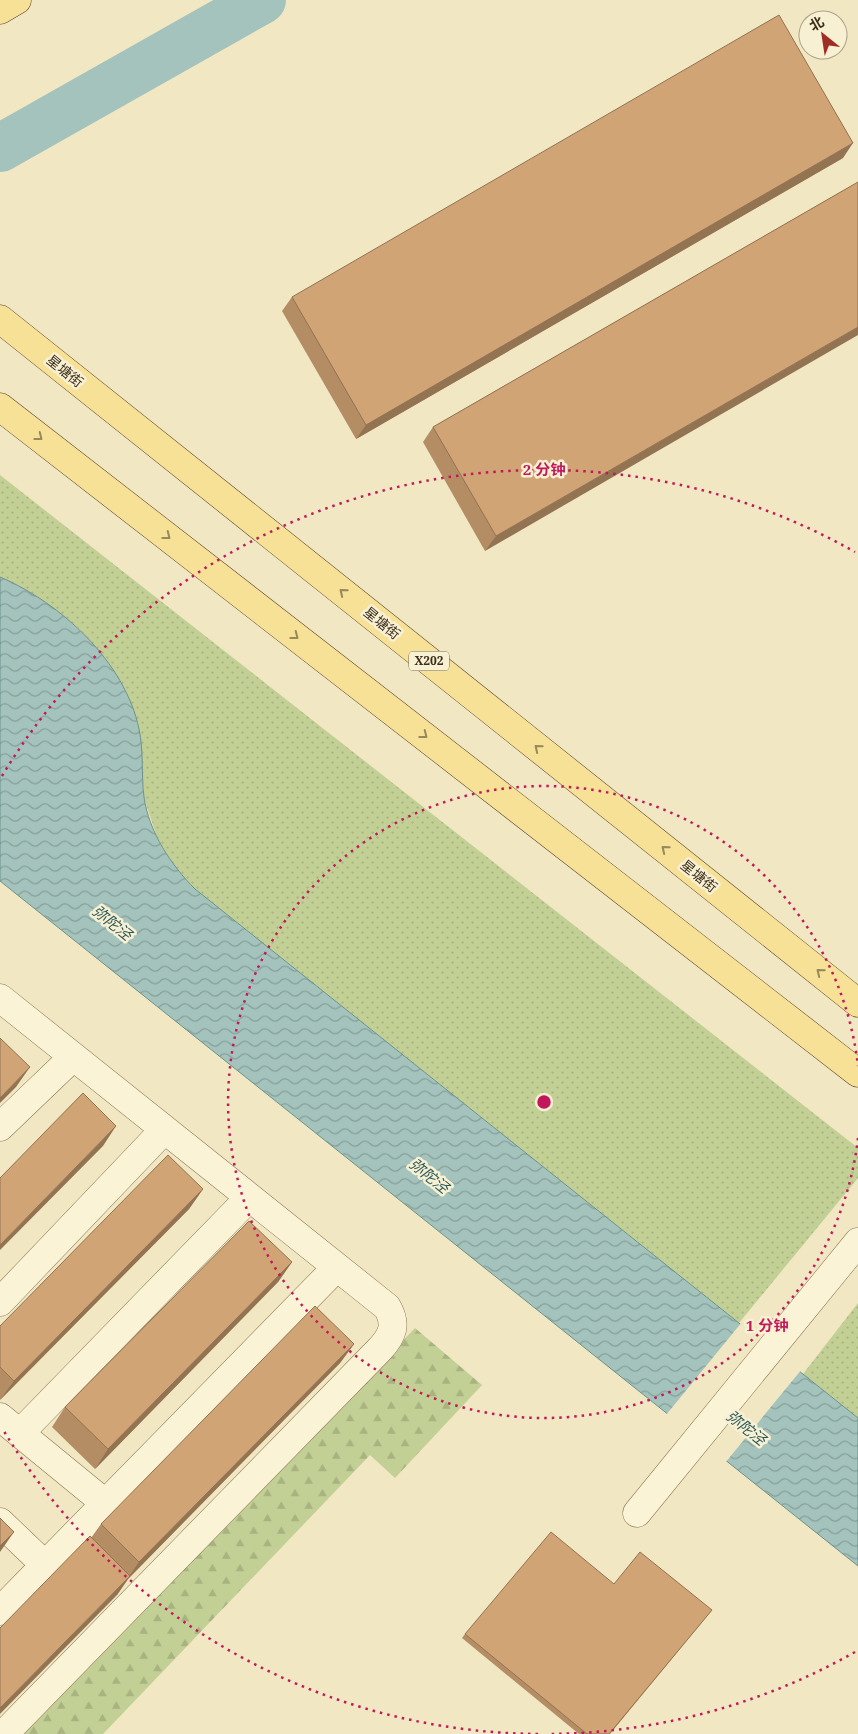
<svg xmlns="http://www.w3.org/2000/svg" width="858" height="1734" font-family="'Noto Serif','Noto Sans SC',serif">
  <defs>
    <pattern id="forest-firs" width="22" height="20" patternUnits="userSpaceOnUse" patternTransform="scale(1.25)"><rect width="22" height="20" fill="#c3d095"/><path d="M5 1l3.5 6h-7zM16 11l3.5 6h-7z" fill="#a8b380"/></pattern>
    <pattern id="park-dots" width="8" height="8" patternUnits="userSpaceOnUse" patternTransform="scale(1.25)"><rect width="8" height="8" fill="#c3d095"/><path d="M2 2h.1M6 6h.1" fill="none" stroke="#a8b380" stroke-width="1.8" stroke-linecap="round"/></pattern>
    <pattern id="water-waves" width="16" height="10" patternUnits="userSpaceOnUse" patternTransform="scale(1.25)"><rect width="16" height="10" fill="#a4c3bd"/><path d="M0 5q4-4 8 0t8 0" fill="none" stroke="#879f99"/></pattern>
  </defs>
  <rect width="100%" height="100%" fill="#f1e7c2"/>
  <polygon fill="url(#forest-firs)" points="415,1328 482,1385 395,1478 370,1455 103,1734 20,1734"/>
  <g fill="url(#park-dots)">
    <polygon points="0,475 858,1148 858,1178 739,1323 195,889 173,865 157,837 144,798 139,728 100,653 77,627 35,595 0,577"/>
    <polygon points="858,1303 858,1418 803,1374"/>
  </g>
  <path fill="url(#water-waves)" stroke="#6b928c" d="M 0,577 C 61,603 125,662 139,729 C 144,752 141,775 144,797 C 149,832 171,865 195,889 L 858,1418 L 858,1566 L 0,881 Z"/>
  <polygon fill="#f1e7c2" points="742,1322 802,1369 725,1463 666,1415"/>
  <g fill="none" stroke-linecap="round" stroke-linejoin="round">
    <polyline stroke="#a4c3bd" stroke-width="48" points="0,148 262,0"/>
    <defs>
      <g id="minor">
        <path d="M 0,998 L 387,1307 C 397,1324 393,1335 380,1349 L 4,1734"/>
        <polyline points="0,1127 73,1057"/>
        <polyline points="0,1302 164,1130"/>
        <polyline points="0,1417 105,1503"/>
        <polyline points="20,1433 249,1198"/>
        <polyline points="637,1513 858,1242"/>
        <polyline points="0,1522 45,1565 0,1611"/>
        <polyline points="45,1565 336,1268"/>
      </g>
      <g id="major">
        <polyline points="0,10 17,0"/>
        <polyline points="0,319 858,1003"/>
        <polyline points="0,407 858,1073"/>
      </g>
    </defs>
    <use href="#minor" stroke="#8c7858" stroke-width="29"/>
    <use href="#major" stroke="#59452c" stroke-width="29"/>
    <use href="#minor" stroke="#fbf3d6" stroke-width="28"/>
    <use href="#major" stroke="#f6e197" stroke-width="28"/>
  </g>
  <g fill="#b48d65">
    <polygon points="843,158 356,439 282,311 292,297"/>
    <polygon points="858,182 485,551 423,442 433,427"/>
    <polygon points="203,1189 189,1209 0,1400 0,1326"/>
    <polygon points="292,1262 278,1282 95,1469 52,1427 65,1407"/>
    <polygon points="354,1344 340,1363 128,1579 117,1595 91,1538 101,1524"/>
    <polygon points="712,1610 610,1734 579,1734 462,1638 465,1634"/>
  </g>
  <g fill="#927352">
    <polygon points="853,143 843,158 356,439 366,425"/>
    <polygon points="858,327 858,335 485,551 496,536"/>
    <polygon points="30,1067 16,1087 0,1103 0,1098"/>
    <polygon points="116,1126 103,1146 0,1250 0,1245"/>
    <polygon points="203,1189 189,1209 0,1400 14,1381"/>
    <polygon points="292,1262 278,1282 95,1469 108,1449"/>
    <polygon points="354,1344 340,1363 128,1579 117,1595 0,1714 0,1708 128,1578 139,1562"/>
    <polygon points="14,1532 0,1552 0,1546"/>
  </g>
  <g fill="#d1a475" stroke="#927352">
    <polygon points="779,15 853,143 366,425 292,297"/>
    <polygon points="858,182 858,327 496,536 433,427"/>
    <polygon points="0,1038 30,1067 0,1098"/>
    <polygon points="83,1093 116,1126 0,1245 0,1178"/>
    <polygon points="168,1155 203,1189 14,1381 0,1367 0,1326"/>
    <polygon points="249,1221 292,1262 108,1449 65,1407"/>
    <polygon points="315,1306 354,1344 139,1562 101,1524"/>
    <polygon points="0,1518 14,1532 0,1546"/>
    <polygon points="551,1532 614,1584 640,1552 712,1610 609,1734 587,1734 465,1634"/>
    <polygon points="90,1536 130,1576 0,1708 0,1628"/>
  </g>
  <defs><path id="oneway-chevron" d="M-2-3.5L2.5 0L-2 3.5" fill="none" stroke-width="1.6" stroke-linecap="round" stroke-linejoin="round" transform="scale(1.25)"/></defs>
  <g stroke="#98885a">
    <use href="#oneway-chevron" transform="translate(39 437) rotate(38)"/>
    <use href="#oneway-chevron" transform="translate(167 536) rotate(38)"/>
    <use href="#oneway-chevron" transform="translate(343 592) rotate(-141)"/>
    <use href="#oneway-chevron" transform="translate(295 636) rotate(38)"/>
    <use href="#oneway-chevron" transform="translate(424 735) rotate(38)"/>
    <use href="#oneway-chevron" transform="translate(538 748) rotate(-141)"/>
    <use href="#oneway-chevron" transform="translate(665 849) rotate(-141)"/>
    <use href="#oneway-chevron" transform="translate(820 972) rotate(-141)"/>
  </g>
  <g fill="none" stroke="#c2185b" stroke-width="2.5" stroke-dasharray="2.5 5">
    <path d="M858 1138A316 316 0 1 1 858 1066"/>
    <path d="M855 1652A632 632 0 0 1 550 1734M538 1734A632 632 0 0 1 2 1428M2 776A632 632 0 0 1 855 552"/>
  </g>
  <g text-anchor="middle" stroke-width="5" stroke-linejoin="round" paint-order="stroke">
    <rect fill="#f8f0d2" stroke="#746853" stroke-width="1" x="409" y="651.5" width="40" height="19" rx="4"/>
    <g font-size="12" font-weight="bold" fill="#3b2e1d">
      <text x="429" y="665">X202</text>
    </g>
    <g font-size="14" fill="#3b2e1d" stroke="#f8f0d2">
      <text transform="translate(65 371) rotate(39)" y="5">星塘街</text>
      <text transform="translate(382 623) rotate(39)" y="5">星塘街</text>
      <text transform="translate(699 876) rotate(39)" y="5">星塘街</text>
    </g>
    <g font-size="15" font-style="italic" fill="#2b5a5b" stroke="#f8f0d2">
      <text transform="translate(112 923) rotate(39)" y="5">弥陀泾</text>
      <text transform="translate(429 1176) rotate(39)" y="5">弥陀泾</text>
      <text transform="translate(746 1428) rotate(39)" y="5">弥陀泾</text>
    </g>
  </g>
  <circle cx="544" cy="1102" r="8" fill="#c2185b" stroke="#f8f0d2" stroke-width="2.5"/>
  <g font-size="15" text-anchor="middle" font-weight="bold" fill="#c2185b" stroke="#f8f0d2" stroke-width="5" stroke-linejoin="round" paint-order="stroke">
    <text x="544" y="475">2 分钟</text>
    <text x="767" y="1331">1 分钟</text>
  </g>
  <g transform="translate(823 35) rotate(330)"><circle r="24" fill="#f8f0d2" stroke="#aca28a"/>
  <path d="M0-4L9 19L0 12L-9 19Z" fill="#9f2e24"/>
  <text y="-8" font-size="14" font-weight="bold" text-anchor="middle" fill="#3b2e1d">北</text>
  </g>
</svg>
